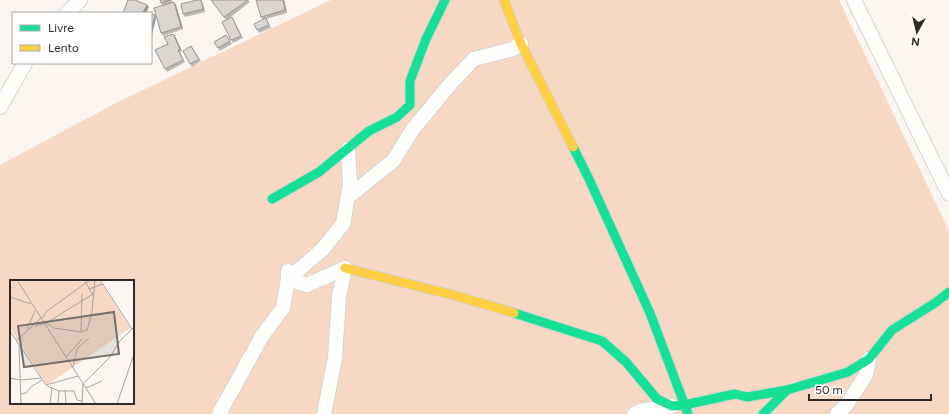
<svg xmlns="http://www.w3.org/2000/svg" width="949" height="414" font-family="Figtree,sans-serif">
  <rect width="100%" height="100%" fill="#faf5f1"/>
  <path fill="#f6d8c4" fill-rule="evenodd" d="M 331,0 L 839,0 L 949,231 L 949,414 L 0,414 L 0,165 L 118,102 ZM 11,281 L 133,281 L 133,403 L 11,403 Z"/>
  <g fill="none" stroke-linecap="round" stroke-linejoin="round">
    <defs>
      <g id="street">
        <polyline points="854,0 949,194"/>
        <polyline points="67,13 80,0"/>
        <polyline points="0,107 25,63"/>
        <polyline points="348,197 393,161 413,129 452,82 474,59 513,49 521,44"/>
        <polyline points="288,279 307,285 345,268 339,296 335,358 324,414"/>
        <polyline points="288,279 322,250 343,224 350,184 348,149"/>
        <polyline points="219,414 262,336 283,308 288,279 288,271"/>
        <polyline points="634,414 640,411 672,406"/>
        <polyline points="837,414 847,404 866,375 869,359"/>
      </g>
      <g id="fast">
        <polyline points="573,147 589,179 650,313 688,414"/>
        <polyline points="272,199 319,172 369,131 397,117 410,105 410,81 426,39 445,0"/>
        <polyline points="514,313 602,341 626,362 657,399 672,406 684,405 735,394 747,397 787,390"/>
        <polyline points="763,414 787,390 848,372 869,359 892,330 935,303 949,292"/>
      </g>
      <g id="slow">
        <polyline points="504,0 521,44 573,147"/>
        <polyline points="345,268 457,296 514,313"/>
      </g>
    </defs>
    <use href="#street" stroke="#d7d3cf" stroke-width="16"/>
    <use href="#fast" stroke="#d7d3cf" stroke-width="11"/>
    <use href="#slow" stroke="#d7d3cf" stroke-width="11"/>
    <use href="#street" stroke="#fefefd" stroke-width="14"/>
    <use href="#fast" stroke="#16e098" stroke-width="9"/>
    <use href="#slow" stroke="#ffcf43" stroke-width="9"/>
  </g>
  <g fill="#bbb8b5">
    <polygon points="160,0 172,0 172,2 176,5 183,29 163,36 161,33 162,5"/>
    <polygon points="197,0 201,0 202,2 205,12 185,17 183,14"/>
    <polygon points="211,0 248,0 250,2 228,19 232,17 243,38 233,43 231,40 226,20"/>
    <polygon points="284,0 287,13 266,19 271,28 259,33 257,30 263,20 261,17"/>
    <polygon points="173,34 175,36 182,51 180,52 185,62 167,72 165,69"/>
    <polygon points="226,35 232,44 220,51 214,42"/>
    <polygon points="191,46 201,61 192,67 190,64"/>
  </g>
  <g fill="#999694">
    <polygon points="201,0 202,2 205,12 203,9"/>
    <polygon points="283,0 284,0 287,13 285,10"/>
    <polygon points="174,2 176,5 183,29 181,27"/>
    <polygon points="147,5 149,7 146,13 143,12"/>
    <polygon points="155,15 156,18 151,39 151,29"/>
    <polygon points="173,34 175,36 182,51 180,49"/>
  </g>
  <g fill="#dad6d3" stroke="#999694">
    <polygon points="128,0 135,0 147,5 143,12 146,13 123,13"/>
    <polygon points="160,0 170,0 161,3"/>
    <polygon points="197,0 201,0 203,9 183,14 181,4"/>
    <polygon points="211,0 248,0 224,17"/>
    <polygon points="256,0 283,0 285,10 261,17"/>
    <polygon points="174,2 181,27 161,33 154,8"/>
    <polygon points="151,14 155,15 151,29"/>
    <polygon points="232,17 241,36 231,40 222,22"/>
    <polygon points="266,18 269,25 257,30 254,24"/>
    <polygon points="173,34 180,49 178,50 183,60 165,69 155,50 168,44 164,37"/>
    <polygon points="226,35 230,41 218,48 214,42"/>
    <polygon points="191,46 199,59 190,64 183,51"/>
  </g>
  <g transform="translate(10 280)">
    <rect width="124" height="124" fill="#faf5f1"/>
    <path d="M 0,0 L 89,0 L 120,48 L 37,105 L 0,48 Z" fill="#f6d8c4"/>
    <path fill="none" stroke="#a8a4a1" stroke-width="1" d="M 7,0 L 86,124M 74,0 L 83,15M 90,0 L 122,49M 79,9 L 93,4M 72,14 L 71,52 L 76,50M 0,17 L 21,24M 32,38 L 37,31 L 80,0M 36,43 L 83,14M 25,46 L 36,43 L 44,48 L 71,52M 17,49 L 25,31M 0,51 L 36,105 L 68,96M 77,51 L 82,31 L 85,0M 6,61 L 31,38M 9,65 L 11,124M 56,77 L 72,59M 63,87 L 67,69 L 79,58M 0,98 L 10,100 L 31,98M 37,106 L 49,111 L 64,111 L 67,120 L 72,121M 76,108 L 92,101M 55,110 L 56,124M 11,114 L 16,113 L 22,106 L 32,100M 40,124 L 42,108M 48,124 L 49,111M 72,124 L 73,104 L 100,77 L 109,62 L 124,47M 107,124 L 124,74"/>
    <path fill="#75716e" fill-opacity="0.15" stroke="#75716e" stroke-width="2" d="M 104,32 L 109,74 L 14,87 L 8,46 Z"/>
    <rect width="124" height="124" fill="none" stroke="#2e2a28" stroke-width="2"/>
  </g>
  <rect x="12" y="12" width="140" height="52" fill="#ffffff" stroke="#abaaa9"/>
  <rect x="20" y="25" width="20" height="6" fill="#16e098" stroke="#abaaa9"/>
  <text x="48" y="32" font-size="12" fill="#2e2a28">Livre</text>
  <rect x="20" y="45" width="20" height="6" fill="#ffcf43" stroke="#abaaa9"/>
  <text x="48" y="52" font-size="12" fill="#2e2a28">Lento</text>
  <g transform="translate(917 32) rotate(188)" stroke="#ffffff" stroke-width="3" paint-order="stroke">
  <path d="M0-3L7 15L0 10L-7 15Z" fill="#2e2a28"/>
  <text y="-6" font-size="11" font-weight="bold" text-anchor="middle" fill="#2e2a28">N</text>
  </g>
  <path d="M809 394v6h122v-6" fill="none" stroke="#2e2a28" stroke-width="2"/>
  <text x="815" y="394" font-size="12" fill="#2e2a28" stroke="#ffffff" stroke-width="3" paint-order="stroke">50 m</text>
</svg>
